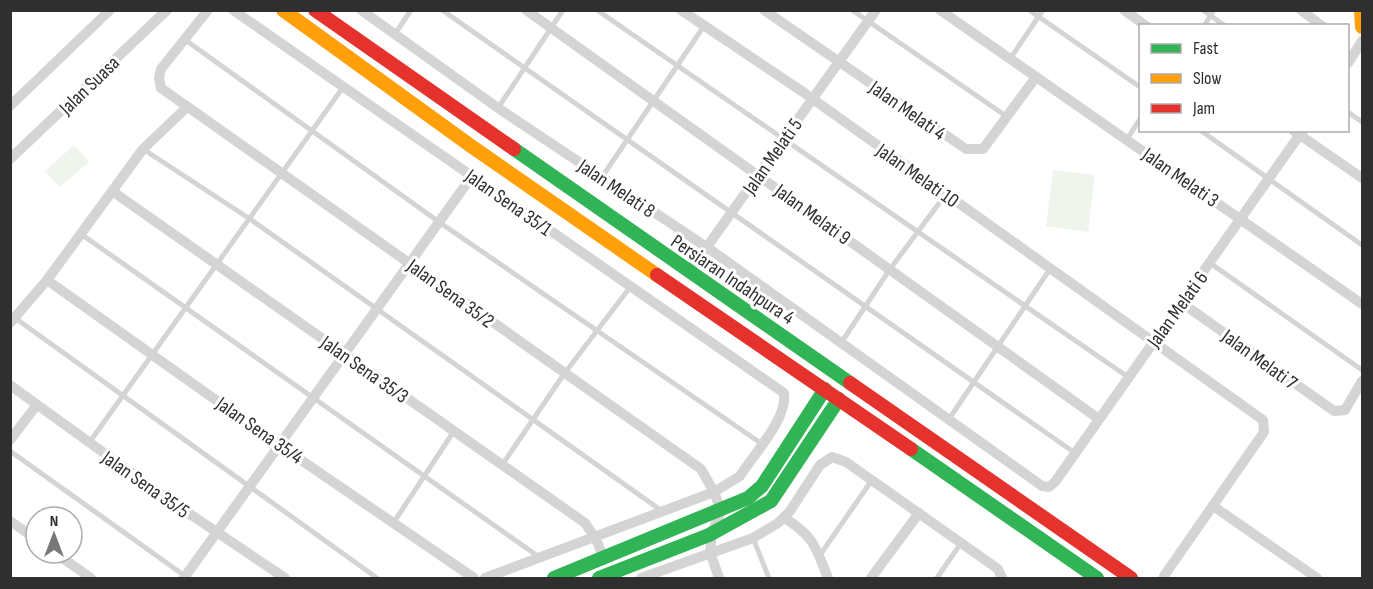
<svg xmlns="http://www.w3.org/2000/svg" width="1373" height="589" font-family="'Sofia Sans Condensed',sans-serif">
  <rect width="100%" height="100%" fill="#fff"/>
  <g fill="#eff4ec">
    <polygon points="74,145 89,162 60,187 45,171"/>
    <polygon points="1053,170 1095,175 1088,232 1046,226"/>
  </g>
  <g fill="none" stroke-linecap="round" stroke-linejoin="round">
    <g stroke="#d4d4d4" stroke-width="5">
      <polyline points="442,10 1075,453"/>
      <polyline points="597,10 1128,377"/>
      <polyline points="852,10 1006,116"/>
      <polyline points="1029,10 1140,87"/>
      <polyline points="1203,10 1225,26"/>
      <polyline points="1204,26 1214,10"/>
      <polyline points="395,34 411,10"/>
      <polyline points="184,39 439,222 762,444"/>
      <polyline points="1010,59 1043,10"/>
      <polyline points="498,108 563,10"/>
      <polyline points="1348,112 1362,122"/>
      <polyline points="1200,130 1362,245"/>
      <polyline points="1127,139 1140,119"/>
      <polyline points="143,149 250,219 662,511"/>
      <polyline points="602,177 704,26"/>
      <polyline points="81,234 539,557"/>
      <polyline points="1210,263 1362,370"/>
      <polyline points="15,318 377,578"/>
      <polyline points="841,343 890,269 946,194"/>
      <polyline points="949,419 1050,269"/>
      <polyline points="89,443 344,86"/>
      <polyline points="10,451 185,576"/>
      <polyline points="502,465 564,374 631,286"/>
      <polyline points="394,522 454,431"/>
      <polyline points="753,538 769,578"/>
      <polyline points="820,555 872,480"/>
      <polyline points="937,578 961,543"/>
    </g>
    <g stroke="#d4d4d4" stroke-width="10">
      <polyline points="208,10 161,69 159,78 161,88 701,469 714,492 721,511 712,533 710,552 719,578"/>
      <path d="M 233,10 L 784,393 C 788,418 754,454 740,476 L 714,492 L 485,578"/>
      <polyline points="361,10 498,108 708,248 1042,486 1049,487 1055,482 1303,130"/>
      <polyline points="526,10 1099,419"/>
      <polyline points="681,10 803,92 1263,420 1264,432 1164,576"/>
      <polyline points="764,10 966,149 983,149 1036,77"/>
      <polyline points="940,10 1362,304"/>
      <polyline points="1124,10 1146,26"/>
      <polyline points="1301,10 1322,26"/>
      <polyline points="1348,63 1362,41"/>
      <polyline points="10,106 110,10"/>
      <polyline points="1294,131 1362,178"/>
      <polyline points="10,159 167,10"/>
      <polyline points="112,191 585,523 596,539 604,559"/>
      <polyline points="689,272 876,10"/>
      <polyline points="47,280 279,445 474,578"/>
      <polyline points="1182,303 1334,411 1345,410 1362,381"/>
      <polyline points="10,323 47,280 143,149 186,108"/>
      <polyline points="10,385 169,500 285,578"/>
      <polyline points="10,440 36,406"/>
      <polyline points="1213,506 1317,578"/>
      <path d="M 785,518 C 815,538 815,546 828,578"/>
      <polyline points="10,521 36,539"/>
      <polyline points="55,553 91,578"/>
      <polyline points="184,578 472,176"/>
      <polyline points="641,578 753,538 778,523 790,511 820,465 832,457 846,462 998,569 1002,578"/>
      <polyline points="871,578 919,513"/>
    </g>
    <g stroke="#30b455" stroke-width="14">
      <polyline points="514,149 850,383"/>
      <polyline points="911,449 1097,578"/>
      <polyline points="554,578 748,498 762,486 825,389"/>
      <polyline points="599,578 709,535 771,501 839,399"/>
    </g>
    <g stroke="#ff9f0a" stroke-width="14">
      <polyline points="283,10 471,146 657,275"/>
      <polyline points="1361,10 1362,27"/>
    </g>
    <g stroke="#e5322d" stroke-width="14">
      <polyline points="315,10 514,149"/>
      <polyline points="657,275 911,449"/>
      <polyline points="850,383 1131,578"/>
    </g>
  </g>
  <g text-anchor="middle" stroke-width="6" stroke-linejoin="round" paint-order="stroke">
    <g font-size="20" fill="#2f2f2f" stroke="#fff">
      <text transform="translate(89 85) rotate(-44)" y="7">Jalan Suasa</text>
      <text transform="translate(908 110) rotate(35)" y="7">Jalan Melati 4</text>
      <text transform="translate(772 156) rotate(-55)" y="7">Jalan Melati 5</text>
      <text transform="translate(918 175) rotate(35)" y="7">Jalan Melati 10</text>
      <text transform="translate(1181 177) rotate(35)" y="7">Jalan Melati 3</text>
      <text transform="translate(617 188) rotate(34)" y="7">Jalan Melati 8</text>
      <text transform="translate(509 202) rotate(35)" y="7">Jalan Sena 35/1</text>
      <text transform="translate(813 214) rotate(36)" y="7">Jalan Melati 9</text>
      <text transform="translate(733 279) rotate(34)" y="7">Persiaran Indahpura 4</text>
      <text transform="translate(451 293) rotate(36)" y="7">Jalan Sena 35/2</text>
      <text transform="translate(1177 309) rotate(-54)" y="7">Jalan Melati 6</text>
      <text transform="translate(1260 359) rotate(36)" y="7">Jalan Melati 7</text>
      <text transform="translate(365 369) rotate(35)" y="7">Jalan Sena 35/3</text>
      <text transform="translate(260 430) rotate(35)" y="7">Jalan Sena 35/4</text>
      <text transform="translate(146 484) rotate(35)" y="7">Jalan Sena 35/5</text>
    </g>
  </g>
  <rect width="1373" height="589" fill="none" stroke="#2f2f2f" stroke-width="24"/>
  <rect x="1139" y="24" width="210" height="108" fill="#ffffff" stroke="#acacac" stroke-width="1.5"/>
  <rect x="1151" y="44" width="30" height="9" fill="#30b455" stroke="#acacac" stroke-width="1.5"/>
  <text x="1193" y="54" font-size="18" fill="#2f2f2f">Fast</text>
  <rect x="1151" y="74" width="30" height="9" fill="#ff9f0a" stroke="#acacac" stroke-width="1.5"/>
  <text x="1193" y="84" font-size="18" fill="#2f2f2f">Slow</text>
  <rect x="1151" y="104" width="30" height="9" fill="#e5322d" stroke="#acacac" stroke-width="1.5"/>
  <text x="1193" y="114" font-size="18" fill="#2f2f2f">Jam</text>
  <g transform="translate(54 535)"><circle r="28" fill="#ffffff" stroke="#acacac" stroke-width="1.5"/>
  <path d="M0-4.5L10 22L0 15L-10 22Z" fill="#787878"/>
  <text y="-9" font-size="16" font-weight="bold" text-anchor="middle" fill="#2f2f2f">N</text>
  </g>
</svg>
